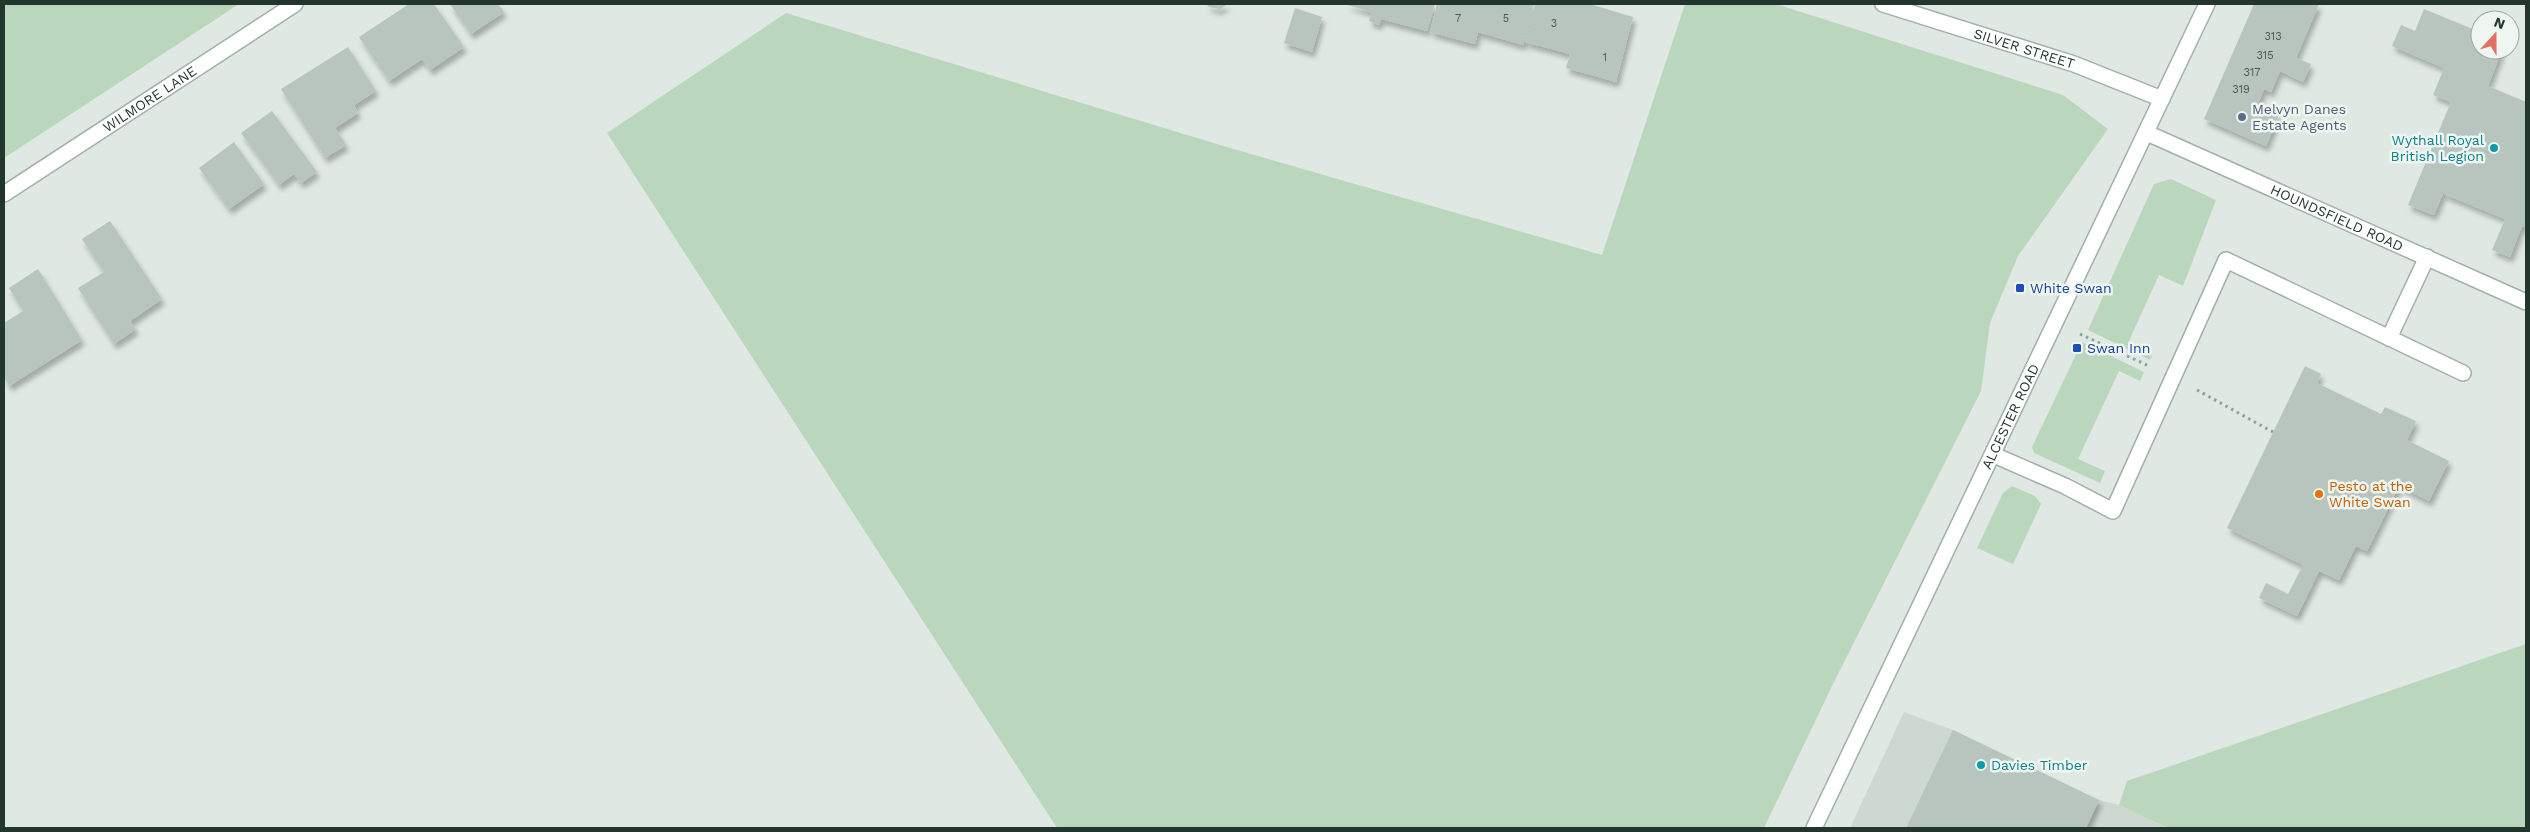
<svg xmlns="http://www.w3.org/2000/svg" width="2530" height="832" font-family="'Work Sans',sans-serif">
  <defs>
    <filter id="shadow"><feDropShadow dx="3" dy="5.5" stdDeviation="2.5" flood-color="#0004"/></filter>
  </defs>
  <rect width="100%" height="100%" fill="#dfe8e3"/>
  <polygon fill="#cdd8d1" points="1904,712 1953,730 2099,800 2119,805 2168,828 1850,828"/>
  <g fill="#bad7be">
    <polygon points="4,4 239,4 4,158"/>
    <polygon points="1685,4 1776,4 2063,95 2108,129 2018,256 1990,323 1981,391 1833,684 1764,828 1057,828 607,133 786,13 1220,145 1602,255"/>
    <polygon points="2171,179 2216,200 2183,286 2159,275 2128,343 2152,354 2150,360 2088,330 2154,184"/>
    <polygon points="2082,342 2144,372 2140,381 2119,371 2078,459 2105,471 2100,483 2034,453 2032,447"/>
    <polygon points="2012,486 2035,496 2041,504 2013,564 1977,548 2003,493"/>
    <polygon points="2526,644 2526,828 2168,828 2119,805 2127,781"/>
  </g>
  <g fill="#b8c5be" filter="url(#shadow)">
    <polygon points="409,4 434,4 464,47 430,70 422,59 389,81 359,37"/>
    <polygon points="450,4 498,4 504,12 471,34"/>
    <polygon points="1206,4 1228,4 1220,9 1209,7"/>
    <polygon points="1344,4 1435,4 1427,31 1381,19 1379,25 1369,21 1372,12"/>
    <polygon points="1437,4 1534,4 1523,45 1478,32 1475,44 1430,32"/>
    <polygon points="1535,4 1590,4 1633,17 1616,82 1566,68 1570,54 1525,42"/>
    <polygon points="2254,4 2319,4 2296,58 2311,64 2303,82 2280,71 2271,92 2264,89 2257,106 2279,115 2266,146 2204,119"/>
    <polygon points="1295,8 1322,17 1312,52 1284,43"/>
    <polygon points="2424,9 2480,32 2480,50 2502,50 2488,86 2526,102 2526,228 2522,226 2510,257 2492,250 2505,219 2444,194 2464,143 2434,215 2408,205 2451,102 2433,95 2444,68 2392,46 2401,25 2415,31"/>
    <polygon points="348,47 376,91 354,105 358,113 335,128 346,145 325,158 281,89"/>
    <polygon points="272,111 317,172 301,183 294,174 279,185 241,133"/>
    <polygon points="234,142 264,184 229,209 199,168"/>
    <polygon points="110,221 162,299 130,321 136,329 114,344 78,288 104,272 82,239"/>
    <polygon points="38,269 82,340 9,386 4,377 4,323 23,311 9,288"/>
    <polygon points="2305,366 2321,374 2317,383 2381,414 2385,407 2416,421 2407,440 2449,461 2429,501 2399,486 2367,551 2356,546 2339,580 2319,571 2297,616 2259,598 2266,583 2288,594 2303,565 2227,528"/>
    <polygon points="1953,730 2099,800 2086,828 1906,828"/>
  </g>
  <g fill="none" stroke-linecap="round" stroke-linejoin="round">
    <defs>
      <g id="minor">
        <path id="s1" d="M 1883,4 L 2074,64 L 2162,99"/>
        <path id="s2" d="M 2147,133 L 2526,302"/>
        <path id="s3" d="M 4,194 L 295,4"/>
        <polyline points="2389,338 2427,257"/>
        <polyline points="1994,455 2065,486 2113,511 2226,260 2463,373"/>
        <path id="s4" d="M 1814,828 L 2207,4"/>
      </g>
    </defs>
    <use href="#minor" stroke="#a3afa9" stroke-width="18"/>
    <g stroke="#83a897" stroke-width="3" stroke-dasharray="2.5 4" stroke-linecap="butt">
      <polyline points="2080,334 2149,366"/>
      <polyline points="2197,390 2273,432"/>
    </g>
    <use href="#minor" stroke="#fff" stroke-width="15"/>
  </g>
  <circle fill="#5c6f8a" stroke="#eff5f1" stroke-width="2" cx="2242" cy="117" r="5"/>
  <g fill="#0f9aa8" stroke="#eff5f1" stroke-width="2">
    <circle cx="2494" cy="148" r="5"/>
    <circle cx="1981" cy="765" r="5"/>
  </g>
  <g fill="#1a4fb4" stroke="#eff5f1" stroke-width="2">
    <rect x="2015" y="283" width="10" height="10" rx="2.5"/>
    <rect x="2072" y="343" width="10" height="10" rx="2.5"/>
  </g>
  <circle fill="#e8710a" stroke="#eff5f1" stroke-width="2" cx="2319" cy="494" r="5"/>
  <g text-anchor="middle" stroke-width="5" stroke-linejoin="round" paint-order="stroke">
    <g font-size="11" fill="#485a52">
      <text x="1458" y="22">7</text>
      <text x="1506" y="22">5</text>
      <text x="1554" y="27">3</text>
      <text x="2273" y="40">313</text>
      <text x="2265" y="59">315</text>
      <text x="1605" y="61">1</text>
      <text x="2252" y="76">317</text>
      <text x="2241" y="93">319</text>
    </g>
    <g font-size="14" fill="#22362e" stroke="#eff5f1">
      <text dy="5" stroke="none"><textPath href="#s1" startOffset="148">SILVER STREET</textPath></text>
      <text dy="5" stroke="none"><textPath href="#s3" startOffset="174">WILMORE LANE</textPath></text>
      <text dy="5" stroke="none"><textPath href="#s2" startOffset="208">HOUNDSFIELD ROAD</textPath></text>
      <text dy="5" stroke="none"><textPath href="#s4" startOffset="456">ALCESTER ROAD</textPath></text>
    </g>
    <g font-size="14" fill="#4e5e75" stroke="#eff5f1" text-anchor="start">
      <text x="2252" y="114">Melvyn Danes<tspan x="2252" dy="16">Estate Agents</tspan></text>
    </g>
    <g font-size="14" fill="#0d838f" stroke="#eff5f1" text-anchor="end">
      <text x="2484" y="145">Wythall Royal<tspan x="2484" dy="16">British Legion</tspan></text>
      <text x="1991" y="770" text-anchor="start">Davies Timber</text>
    </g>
    <g font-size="14" fill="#164399" stroke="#eff5f1" text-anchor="start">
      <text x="2030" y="293">White Swan</text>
      <text x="2087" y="353">Swan Inn</text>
    </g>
    <g font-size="14" fill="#c56008" stroke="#eff5f1" text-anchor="start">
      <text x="2329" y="491">Pesto at the<tspan x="2329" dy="16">White Swan</tspan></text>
    </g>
  </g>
  <rect width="2530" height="832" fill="none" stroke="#22362e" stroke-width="10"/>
  <g transform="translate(2495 35) rotate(21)"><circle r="24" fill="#eff5f1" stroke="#9da9a3"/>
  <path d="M0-4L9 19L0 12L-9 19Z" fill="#df7265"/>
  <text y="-8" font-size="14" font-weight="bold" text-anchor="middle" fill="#22362e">N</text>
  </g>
</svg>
